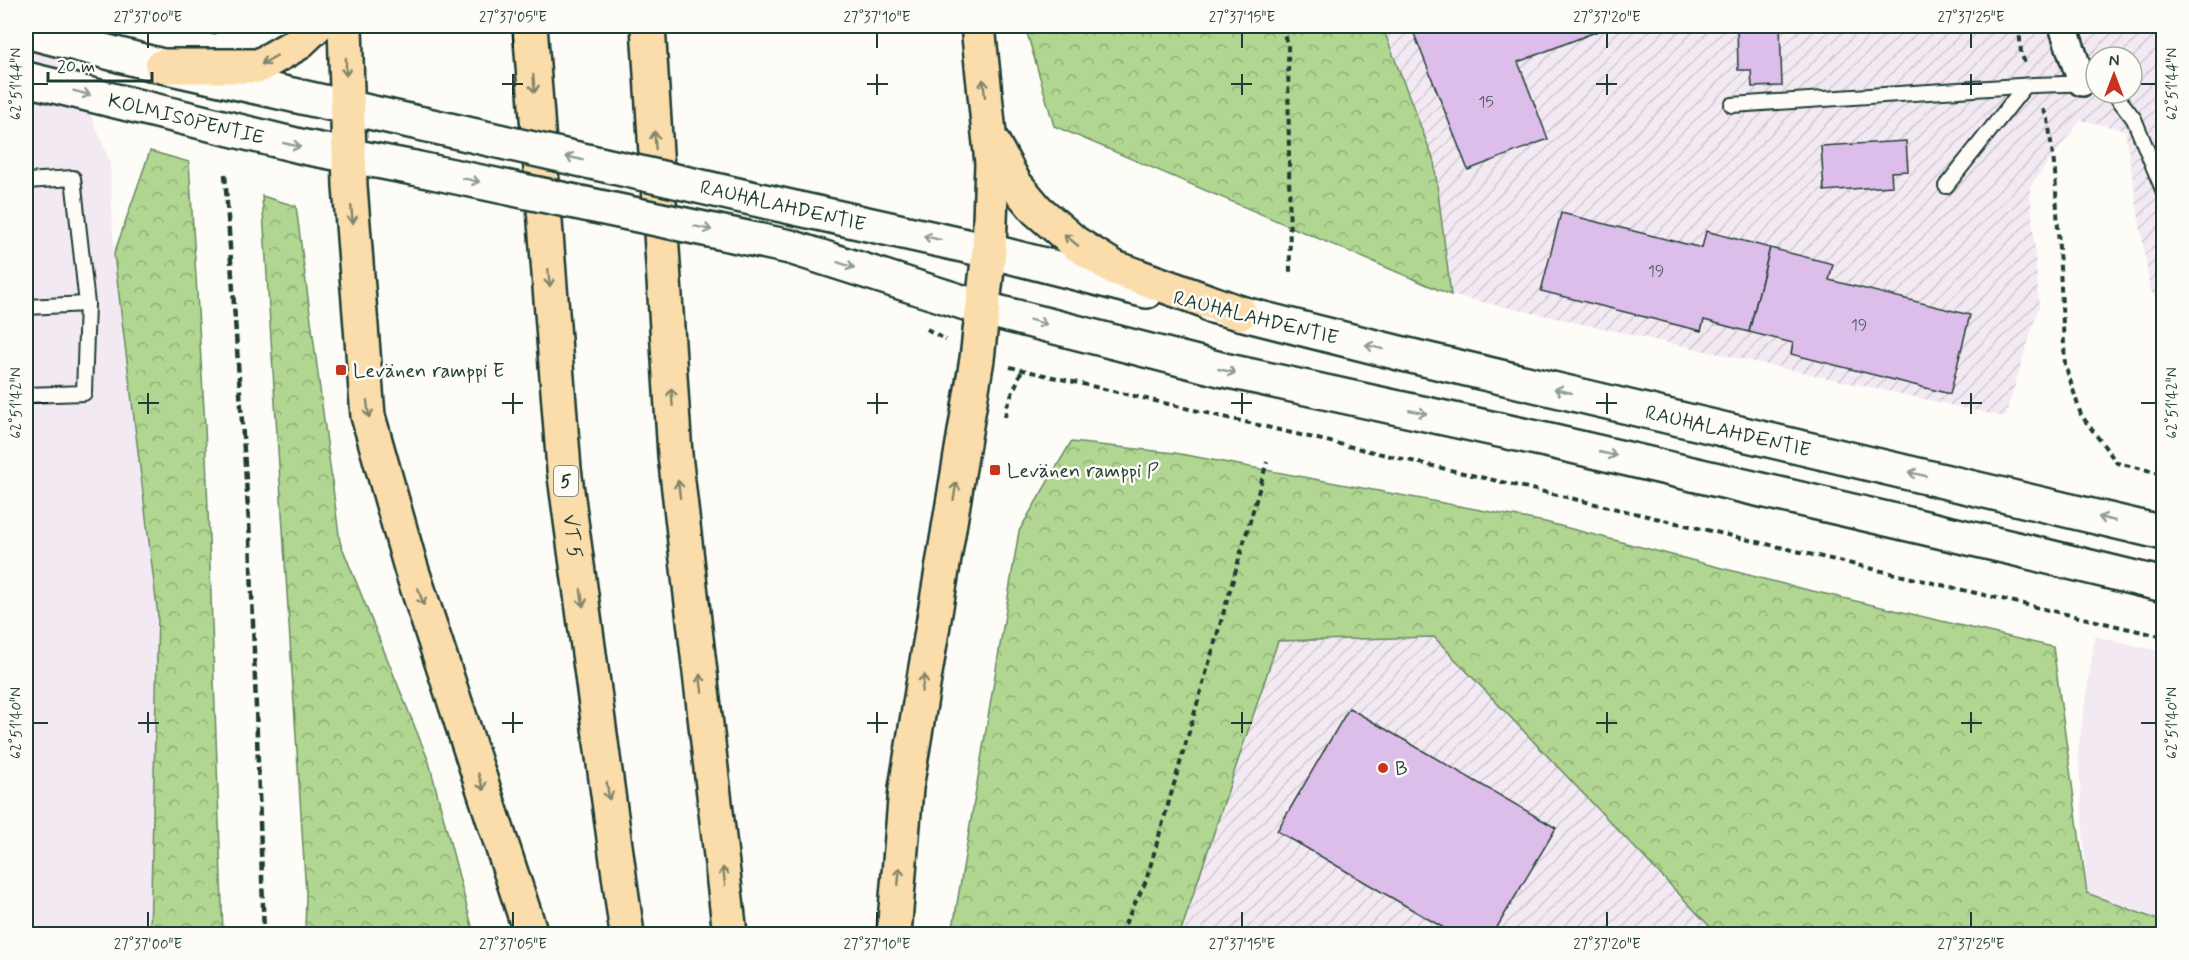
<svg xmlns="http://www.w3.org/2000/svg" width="2189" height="960" font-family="Mynerve,sans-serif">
  <defs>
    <pattern id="industrial-furrows" width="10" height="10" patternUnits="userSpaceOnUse" patternTransform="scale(1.5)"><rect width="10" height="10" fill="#f3e9f3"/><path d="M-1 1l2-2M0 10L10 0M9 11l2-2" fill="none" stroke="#d0c9d1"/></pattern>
    <pattern id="forest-crowns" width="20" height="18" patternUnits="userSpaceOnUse" patternTransform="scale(1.5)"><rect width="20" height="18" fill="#b0d691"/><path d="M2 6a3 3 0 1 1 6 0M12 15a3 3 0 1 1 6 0" fill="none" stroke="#8faf77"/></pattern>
  </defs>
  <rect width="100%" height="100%" fill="#fdfcf7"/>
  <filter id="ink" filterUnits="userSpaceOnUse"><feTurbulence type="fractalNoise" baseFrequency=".0167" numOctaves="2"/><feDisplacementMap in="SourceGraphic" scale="12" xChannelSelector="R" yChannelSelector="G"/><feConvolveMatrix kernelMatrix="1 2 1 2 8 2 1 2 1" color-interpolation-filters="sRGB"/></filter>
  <g filter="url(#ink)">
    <g fill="#f3e9f3">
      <polygon points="26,26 54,26 110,162 114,254 158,616 150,934 26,934"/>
      <polygon points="2095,636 2163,652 2163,922 2087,893 2078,751"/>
    </g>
    <g fill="url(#industrial-furrows)" fill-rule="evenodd">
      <path d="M 1382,26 L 2163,26 L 2163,310 L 2150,289 L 2125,130 L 2081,120 L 2030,186 L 2039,306 L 2005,417 L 1451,295 L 1434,161 ZM 2096,57 L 2132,57 L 2132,93 L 2096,93 Z"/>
      <polygon points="1434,637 1717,934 1180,934 1278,641"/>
    </g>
    <g fill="url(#forest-crowns)" stroke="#688a62" stroke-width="1.5">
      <polygon points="1025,26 1382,26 1434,161 1451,295 1054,126"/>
      <polygon points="150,151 189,162 205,426 223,934 150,934 158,616 114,254"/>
      <polygon points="262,196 296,206 340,542 429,762 474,934 305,934 306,894"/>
      <polygon points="1071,442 1175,453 1545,522 1787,585 2053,647 2087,893 2163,922 2163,934 1717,934 1434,637 1278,641 1180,934 952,934 1019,531"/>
    </g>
    <g fill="#ddbde9" stroke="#1f3d34" stroke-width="1.5">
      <polygon points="1411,26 1611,26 1518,62 1548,139 1468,170"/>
      <polygon points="1737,26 1780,26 1782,86 1752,87 1751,70 1738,70"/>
      <polygon points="1906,141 1908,171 1891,172 1892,186 1824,191 1821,146"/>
      <polygon points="1561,213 1702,248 1706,231 1770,248 1749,332 1704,320 1701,331 1541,291"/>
      <polygon points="1770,248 1833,264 1829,280 1970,315 1950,394 1791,354 1793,343 1749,332"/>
      <polygon points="1349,708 1556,828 1493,934 1454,934 1277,831"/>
    </g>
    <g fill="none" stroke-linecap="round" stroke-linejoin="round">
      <defs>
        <g id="service">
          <polyline points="2114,93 2134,119 2164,192"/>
          <polyline points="1732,105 2034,85 2096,83"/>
          <polyline points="26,181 73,178 87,304 84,393 26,395"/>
          <polyline points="1946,186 2025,86"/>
          <polyline points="26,307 87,304"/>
        </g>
        <polyline id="minor" points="2063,26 2082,82"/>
        <g id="secondary">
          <polyline points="26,31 162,66 423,124"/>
          <path id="s1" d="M 26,79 L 304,147 L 414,168"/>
          <polyline points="795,208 989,251 1147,291"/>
          <polyline points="790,247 981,308 1224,370 1550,441 2012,548 2164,585"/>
          <path id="s2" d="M 1212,306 L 1403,354 L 2164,533"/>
        </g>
        <g id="motorway">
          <polyline points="345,26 350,186 368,416 411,568 531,934"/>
          <path id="s3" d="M 530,26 L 564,469 L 627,934"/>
          <polyline points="648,26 675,455 730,934"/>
          <polyline points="162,66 259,66 297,44 316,26"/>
          <polyline points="993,143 1015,184 1037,210 1075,243 1115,268 1240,313"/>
          <polyline points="894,934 906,788 977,359 989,251 992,163 978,26"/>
        </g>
      </defs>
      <use href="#service" stroke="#1f3d34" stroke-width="18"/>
      <use href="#minor" stroke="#1f3d34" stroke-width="32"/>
      <use href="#secondary" stroke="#1f3d34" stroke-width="38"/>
      <use href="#motorway" stroke="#1f3d34" stroke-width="38"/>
      <g stroke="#1f3d34" stroke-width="4" stroke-dasharray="6 4.5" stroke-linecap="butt">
        <polyline points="1280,26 1288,44 1290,273"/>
        <polyline points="2019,26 2021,53 2025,63"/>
        <polyline points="2043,109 2048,119 2055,172 2065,364 2081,415 2117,463 2164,474"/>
        <polyline points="927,329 946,340"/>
        <polyline points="1010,367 2164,637"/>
        <polyline points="1005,417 1007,406 1022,370"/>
        <polyline points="1120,934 1146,881 1267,462"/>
      </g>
      <use href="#service" stroke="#fdfcf7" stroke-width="14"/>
      <use href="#minor" stroke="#fdfcf7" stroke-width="27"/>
      <use href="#secondary" stroke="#fdfcf7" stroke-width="33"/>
      <use href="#motorway" stroke="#faddab" stroke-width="33"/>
      <g stroke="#1f3d34" stroke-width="4.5" stroke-dasharray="9 4.5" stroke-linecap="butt">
        <polyline points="213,26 214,39"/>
        <polyline points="225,174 250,538 264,934"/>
      </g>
      <defs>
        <g id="secondary-bridge">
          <polyline points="423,124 795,208"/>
          <polyline points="414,168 790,247"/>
        </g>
      </defs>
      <use href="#secondary-bridge" stroke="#1f3d34" stroke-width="38" stroke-linecap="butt"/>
      <use href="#secondary-bridge" stroke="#fdfcf7" stroke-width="33"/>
    </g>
    <defs><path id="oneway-shaft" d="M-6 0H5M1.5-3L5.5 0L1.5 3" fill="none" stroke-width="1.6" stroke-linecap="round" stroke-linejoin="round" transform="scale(1.5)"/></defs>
    <g stroke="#82856a">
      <use href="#oneway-shaft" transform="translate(269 60) rotate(150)"/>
      <use href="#oneway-shaft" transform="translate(346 67) rotate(89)"/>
      <use href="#oneway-shaft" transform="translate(534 84) rotate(85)"/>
      <use href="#oneway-shaft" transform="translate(984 88) rotate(-96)"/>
      <use href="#oneway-shaft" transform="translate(655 140) rotate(-94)"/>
      <use href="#oneway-shaft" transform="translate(352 215) rotate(85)"/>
      <use href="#oneway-shaft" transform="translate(1071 240) rotate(-141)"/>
      <use href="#oneway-shaft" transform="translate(549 278) rotate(85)"/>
      <use href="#oneway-shaft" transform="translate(672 397) rotate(-94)"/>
      <use href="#oneway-shaft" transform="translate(368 409) rotate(83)"/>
      <use href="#oneway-shaft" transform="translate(679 489) rotate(-97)"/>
      <use href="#oneway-shaft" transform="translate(955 491) rotate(-81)"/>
      <use href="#oneway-shaft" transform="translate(421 597) rotate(72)"/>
      <use href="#oneway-shaft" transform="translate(582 598) rotate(82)"/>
      <use href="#oneway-shaft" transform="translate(701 683) rotate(-97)"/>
      <use href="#oneway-shaft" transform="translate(923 683) rotate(-81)"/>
      <use href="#oneway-shaft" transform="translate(481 782) rotate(72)"/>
      <use href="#oneway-shaft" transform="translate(608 791) rotate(82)"/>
      <use href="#oneway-shaft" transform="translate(724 876) rotate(-97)"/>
      <use href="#oneway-shaft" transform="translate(899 876) rotate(-85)"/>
    </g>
    <g stroke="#8e9c96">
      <use href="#oneway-shaft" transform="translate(82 93) rotate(15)"/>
      <use href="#oneway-shaft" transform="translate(292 145) rotate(13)"/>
      <use href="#oneway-shaft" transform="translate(574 158) rotate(-167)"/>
      <use href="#oneway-shaft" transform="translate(471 180) rotate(12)"/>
      <use href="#oneway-shaft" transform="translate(703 228) rotate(12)"/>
      <use href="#oneway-shaft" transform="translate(932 238) rotate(-168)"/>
      <use href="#oneway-shaft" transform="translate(846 265) rotate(18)"/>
      <use href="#oneway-shaft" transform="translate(1038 322) rotate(15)"/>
      <use href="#oneway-shaft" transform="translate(1374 347) rotate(-166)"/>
      <use href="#oneway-shaft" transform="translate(1227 371) rotate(13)"/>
      <use href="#oneway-shaft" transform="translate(1563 391) rotate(-167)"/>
      <use href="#oneway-shaft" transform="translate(1418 412) rotate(12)"/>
      <use href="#oneway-shaft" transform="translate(1608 454) rotate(13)"/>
      <use href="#oneway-shaft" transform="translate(1917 474) rotate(-167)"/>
      <use href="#oneway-shaft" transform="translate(2107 519) rotate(-167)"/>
    </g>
  </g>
  <path fill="none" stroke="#1f3d34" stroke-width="2" d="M 148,33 L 148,48M 513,33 L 513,48M 877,33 L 877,48M 1242,33 L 1242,48M 1607,33 L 1607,48M 1971,33 L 1971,48M 513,74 L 513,95M 877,74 L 877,95M 1242,74 L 1242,95M 1607,74 L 1607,95M 1971,74 L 1971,95M 33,84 L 48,84M 502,84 L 523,84M 867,84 L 888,84M 1231,84 L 1252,84M 1596,84 L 1617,84M 1961,84 L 1982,84M 2141,84 L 2156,84M 148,393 L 148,414M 513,393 L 513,414M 877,393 L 877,414M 1242,393 L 1242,414M 1607,393 L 1607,414M 1971,393 L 1971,414M 33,403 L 48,403M 138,403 L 159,403M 502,403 L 523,403M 867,403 L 888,403M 1231,403 L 1252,403M 1596,403 L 1617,403M 1961,403 L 1982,403M 2141,403 L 2156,403M 148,712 L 148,733M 513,712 L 513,733M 877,712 L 877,733M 1242,712 L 1242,733M 1607,712 L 1607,733M 1971,712 L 1971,733M 33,723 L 48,723M 138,723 L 159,723M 502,723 L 523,723M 867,723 L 888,723M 1231,723 L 1252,723M 1596,723 L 1617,723M 1961,723 L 1982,723M 2141,723 L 2156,723M 148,912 L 148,927M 513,912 L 513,927M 877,912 L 877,927M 1242,912 L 1242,927M 1607,912 L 1607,927M 1971,912 L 1971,927"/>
  <g fill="#c8321e" stroke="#fdfcf7" stroke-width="2">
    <rect x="335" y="364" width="12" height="12" rx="3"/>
    <rect x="989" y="464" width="12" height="12" rx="3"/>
    <circle cx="1383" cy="768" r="6"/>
  </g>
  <g text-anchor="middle" stroke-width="5" stroke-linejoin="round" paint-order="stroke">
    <g font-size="16" fill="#4e5d61">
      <text x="1486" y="107">15</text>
      <text x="1656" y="276">19</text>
      <text x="1859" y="330">19</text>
    </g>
    <rect fill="#fdfcf7" stroke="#62766e" stroke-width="1.5" x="554" y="466" width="24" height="30" rx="4.5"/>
    <g font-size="18" font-weight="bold" fill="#1f3d34">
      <text x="566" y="487">5</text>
    </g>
    <g font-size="20" fill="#1f3d34" stroke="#fdfcf7">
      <text dy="7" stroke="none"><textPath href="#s1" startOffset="165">KOLMISOPENTIE</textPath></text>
      <text transform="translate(783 205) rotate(13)" y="7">RAUHALAHDENTIE</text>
      <text transform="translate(1256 317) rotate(14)" y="7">RAUHALAHDENTIE</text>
      <text dy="7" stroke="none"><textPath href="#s2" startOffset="531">RAUHALAHDENTIE</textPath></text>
      <text dy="7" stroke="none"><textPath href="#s3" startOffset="512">VT 5</textPath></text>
    </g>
    <g font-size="20" fill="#1f3d34" stroke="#fdfcf7" text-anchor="start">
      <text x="353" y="377">Levänen ramppi E</text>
      <text x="1007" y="477">Levänen ramppi P</text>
      <text x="1395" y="775">B</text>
    </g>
  </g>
  <rect width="2189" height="960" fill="none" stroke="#fdfcf7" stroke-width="66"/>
  <g transform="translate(2114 75)"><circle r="28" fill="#fdfcf7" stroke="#a4b0a9" stroke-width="1.5"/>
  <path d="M0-4.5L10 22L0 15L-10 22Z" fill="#c8321e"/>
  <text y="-9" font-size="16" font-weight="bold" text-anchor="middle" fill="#1f3d34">N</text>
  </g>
  <path d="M48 72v9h104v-9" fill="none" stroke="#1f3d34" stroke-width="3"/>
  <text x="57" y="72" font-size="18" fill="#1f3d34" stroke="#fdfcf7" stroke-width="4.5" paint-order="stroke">20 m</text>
  <rect x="33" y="33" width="2123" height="894" fill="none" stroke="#1f3d34" stroke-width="2"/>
  <g font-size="15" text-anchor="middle" fill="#1f3d34">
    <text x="148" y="22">27°37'00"E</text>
    <text x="513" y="22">27°37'05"E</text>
    <text x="877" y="22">27°37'10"E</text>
    <text x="1242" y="22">27°37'15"E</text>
    <text x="1607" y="22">27°37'20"E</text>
    <text x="1971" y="22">27°37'25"E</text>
    <text transform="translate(16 84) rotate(-90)" y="5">62°51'44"N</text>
    <text transform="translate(2172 84) rotate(-90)" y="5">62°51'44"N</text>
    <text transform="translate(16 403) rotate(-90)" y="5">62°51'42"N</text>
    <text transform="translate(2172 403) rotate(-90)" y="5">62°51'42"N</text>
    <text transform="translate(16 723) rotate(-90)" y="5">62°51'40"N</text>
    <text transform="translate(2172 723) rotate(-90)" y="5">62°51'40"N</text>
    <text x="148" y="949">27°37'00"E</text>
    <text x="513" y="949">27°37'05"E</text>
    <text x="877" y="949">27°37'10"E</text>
    <text x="1242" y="949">27°37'15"E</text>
    <text x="1607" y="949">27°37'20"E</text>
    <text x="1971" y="949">27°37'25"E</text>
  </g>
</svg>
